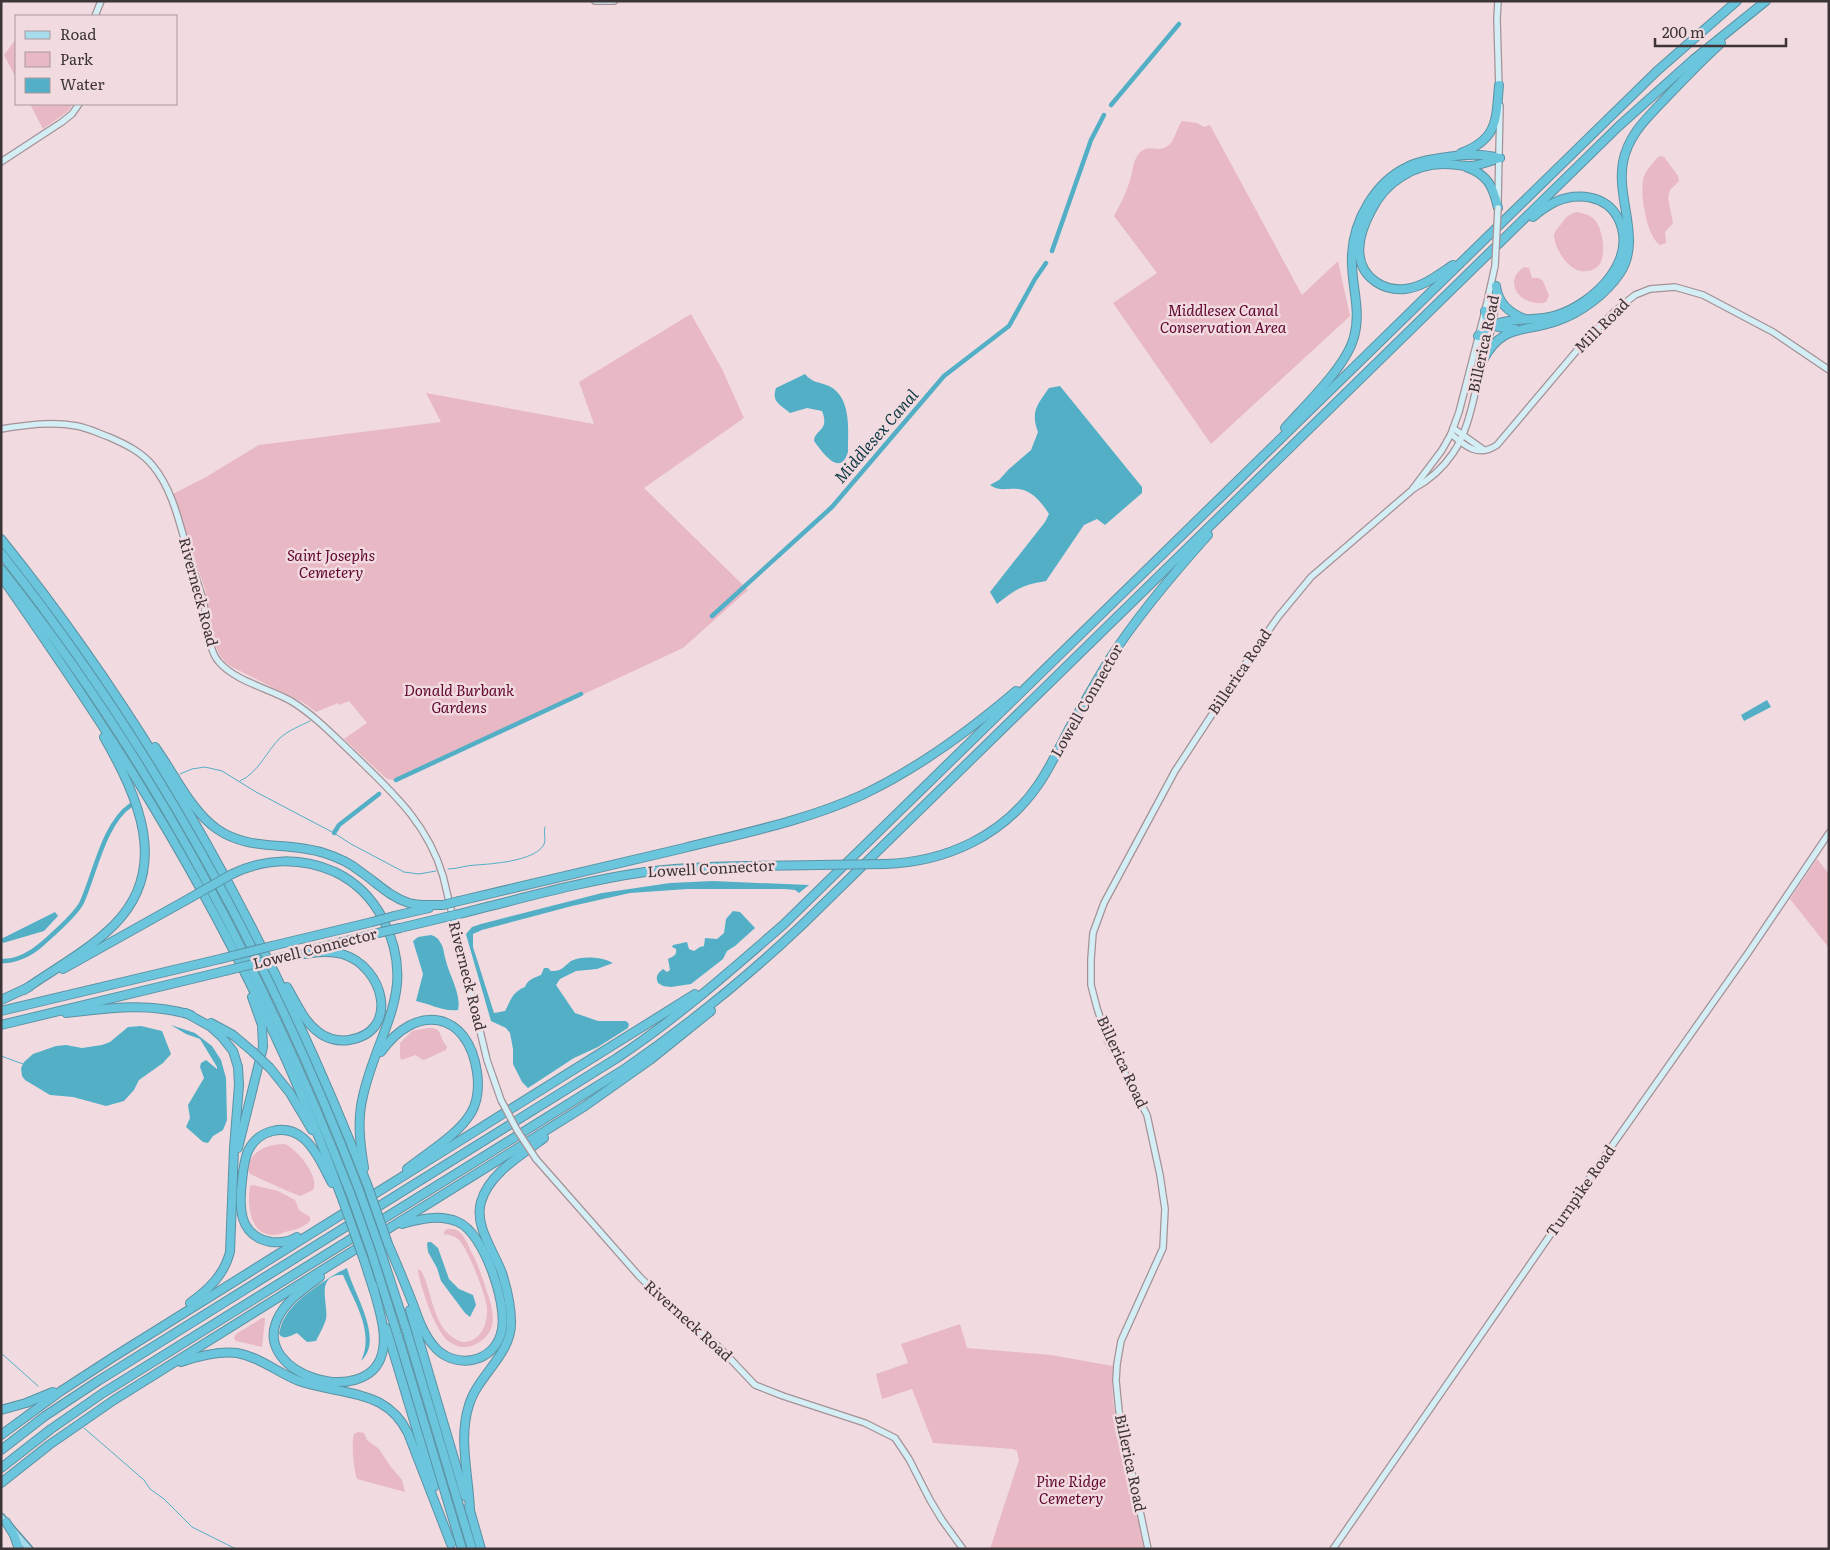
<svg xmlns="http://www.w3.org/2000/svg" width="1830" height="1550" font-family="Literata,serif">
  <rect width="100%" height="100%" fill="#f1dbe0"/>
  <g fill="#e8b8c4">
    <polygon points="16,39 16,78 4,55"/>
    <polygon points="30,104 73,104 67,112 43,129"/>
    <path d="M 1182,121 L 1197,123 L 1204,127 L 1210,125 L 1302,295 L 1338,261 L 1350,316 L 1211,444 L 1113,303 L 1157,273 L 1114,216 C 1121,203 1127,191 1131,177 C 1133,168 1133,162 1138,155 C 1148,142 1155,153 1166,147 C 1175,143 1176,128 1182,121 Z"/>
    <path d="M 1661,156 L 1664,157 L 1678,176 L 1679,181 L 1670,190 L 1668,198 L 1673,223 L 1665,232 L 1666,243 L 1660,245 C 1647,237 1640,195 1643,181 C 1644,172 1652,164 1658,157 Z"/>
    <path d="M 1577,212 C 1582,213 1590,215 1594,219 C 1603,229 1606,252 1600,264 C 1597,268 1592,271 1587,271 C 1571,275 1555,250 1554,236 C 1554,231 1559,227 1562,223 C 1566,217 1569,214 1577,212 Z"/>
    <path d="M 1524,267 L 1529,268 L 1532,278 L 1539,278 L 1543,281 L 1549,296 L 1546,302 C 1524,309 1500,283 1524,267 Z"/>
    <polygon points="691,314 722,369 744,418 644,488 748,590 683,648 407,776 393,780 387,779 344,739 367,723 349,701 339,705 338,703 316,712 304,703 232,667 226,663 220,655 215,645 205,589 173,494 206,477 259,445 441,422 426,393 594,424 579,382"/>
    <polygon points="1817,859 1829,874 1829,948 1790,899"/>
    <path d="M 428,1028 C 444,1027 438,1038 447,1046 L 446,1050 L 424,1060 L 421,1059 L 416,1055 L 401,1060 L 400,1056 L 400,1043 L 412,1031 Z"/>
    <path d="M 285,1144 C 297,1149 320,1177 313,1190 L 300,1196 C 294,1194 253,1176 249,1173 C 246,1152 267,1144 285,1144 Z"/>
    <path d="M 253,1185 L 278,1191 L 295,1200 L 299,1210 L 310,1217 L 310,1221 C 303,1228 294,1230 285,1232 C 281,1233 278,1235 274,1235 C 249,1236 247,1203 250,1186 Z"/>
    <path d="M 447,1229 C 463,1227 466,1242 472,1253 C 478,1265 482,1276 486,1289 C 494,1311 500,1333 474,1345 C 465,1349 456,1347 448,1341 C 434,1329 422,1290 418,1272 L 419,1269 L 422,1272 C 433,1294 433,1333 462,1342 C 480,1343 488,1324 487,1308 C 486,1295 468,1249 459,1240 C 455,1236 450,1235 444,1234 L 444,1232 Z"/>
    <polygon points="262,1318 265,1318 265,1320 262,1347 236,1341 234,1338 236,1334"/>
    <polygon points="960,1324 967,1348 1051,1355 1113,1366 1112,1384 1114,1408 1144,1549 990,1549 1019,1460 1017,1451 1013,1449 933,1443 912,1389 882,1399 876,1374 908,1363 901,1344"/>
    <path d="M 358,1432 L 364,1433 L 367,1440 L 379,1449 L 391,1467 L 402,1480 L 405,1492 L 357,1479 C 354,1470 351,1444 354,1434 Z"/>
  </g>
  <g fill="#53afc6">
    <path d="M 805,374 C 812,383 820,382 829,386 C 852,397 848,431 848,452 C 840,479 821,450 814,441 C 815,429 830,431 822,411 L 807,408 L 790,413 C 781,405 771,402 776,388 Z"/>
    <path d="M 1060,386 L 1142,487 L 1142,493 L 1105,525 L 1097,519 L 1084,525 L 1046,581 C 1022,585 1016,589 997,604 L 990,592 L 1045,522 L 1049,514 C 1042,503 1032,490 1018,489 C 1006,488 1001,492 990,485 L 999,480 L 1009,469 L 1031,450 L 1038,432 C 1030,411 1038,404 1049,388 Z"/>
    <polygon points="1767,700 1771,707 1744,721 1741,715"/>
    <path d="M 713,881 L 809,885 L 799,893 L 795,890 L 785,889 L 688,889 L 630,893 L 572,906 L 482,930 L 473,934 L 473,947 L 494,1013 L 505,1011 C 511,1000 512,992 525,987 C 528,979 534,978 541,975 L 544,968 L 548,968 L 551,971 C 562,972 565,965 571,961 C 582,955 604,957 613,963 L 597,969 L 576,971 L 560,979 L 556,985 L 575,1013 L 598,1021 L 626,1021 L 629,1024 L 628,1028 L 598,1047 L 574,1058 L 528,1088 L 522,1082 L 513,1064 L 513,1049 L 510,1033 L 506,1028 L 491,1021 L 467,938 L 466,934 L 472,927 L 481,924 L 602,893 L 670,883 Z"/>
    <path d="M 733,911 L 740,912 L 755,928 L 735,946 L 727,951 L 723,959 L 691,984 L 671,987 L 663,986 L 658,983 C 655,976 658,973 663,969 L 667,972 L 670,970 L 668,959 C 673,956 677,956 676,949 L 672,947 L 673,945 L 687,942 L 689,949 L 694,951 L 700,947 L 704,946 L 705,938 L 717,939 L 724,933 L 726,919 Z"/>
    <polygon points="55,912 58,916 44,931 3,943 1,939"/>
    <path d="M 431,935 C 435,936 438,938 440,942 C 444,947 444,955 446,961 C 449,974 462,996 458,1010 C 444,1012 430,1004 416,1001 L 423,974 L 413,941 L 418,937 Z"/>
    <polygon points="171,1025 195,1033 212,1046 221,1060 226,1078 227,1120 223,1130 213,1136 208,1143 203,1142 186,1127 190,1118 188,1105 204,1078 200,1067 201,1063 206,1060 217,1069 217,1067 200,1039 186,1034"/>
    <polygon points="141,1026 162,1031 171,1054 163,1063 139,1080 134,1090 124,1101 106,1106 73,1097 50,1095 25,1080 22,1076 21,1068 24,1062 33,1054 56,1046 66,1045 82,1048 102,1045 110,1042 128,1027"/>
    <polygon points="428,1242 431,1242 438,1248 449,1279 459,1289 473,1295 476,1305 470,1317 465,1313 441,1281 437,1268 428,1252 427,1244"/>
    <path d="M 347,1268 C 353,1293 385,1339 361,1361 C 375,1332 354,1301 343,1275 C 314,1274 329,1305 326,1319 C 324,1326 319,1335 316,1341 L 307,1342 L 297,1333 C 291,1335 284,1341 279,1334 C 283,1310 302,1297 320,1284 C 329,1278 338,1272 347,1268 Z"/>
  </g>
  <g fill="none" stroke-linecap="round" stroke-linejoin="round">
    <g stroke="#53afc6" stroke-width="1">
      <polyline points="180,774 192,769 205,767 222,771 256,792 334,833 351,844 404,872 419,874 436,871"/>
      <path d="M 240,781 C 259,772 266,752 280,738 C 289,730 300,726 310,721"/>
      <path d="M 448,869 C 458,869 466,865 476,865 C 492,864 533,861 543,846 C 547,841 543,833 545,827"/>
      <polyline points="1,1056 23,1064"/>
      <polyline points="1,1353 38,1386"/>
      <polyline points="84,1428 144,1480 150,1489 164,1499 192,1527 236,1549"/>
    </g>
    <g stroke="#53afc6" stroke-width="4.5">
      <polyline points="1111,105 1179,24"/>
      <polyline points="1052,251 1091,140 1104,115"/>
      <polyline points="712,616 832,507 944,376 1009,326 1035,279 1046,263"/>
      <polyline points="396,780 581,694"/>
      <polyline points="334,833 339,825 379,794"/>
      <path d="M 1,961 C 16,962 32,953 42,944 C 53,934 76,915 82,902 C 95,873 104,823 131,805"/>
    </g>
    <defs>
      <g id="secondary">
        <polyline points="595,1 614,1"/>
        <polyline points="1498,1 1497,19 1499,89"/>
        <polyline points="95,16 101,1"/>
        <polyline points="1,162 62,122 72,114 79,104"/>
        <polyline points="1498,201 1500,106"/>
        <polyline points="1453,428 1484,450"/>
        <path d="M 1,429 C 26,425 51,421 77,426 C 88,428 98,433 109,437 C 125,444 142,452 153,466 C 172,489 179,521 187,549 C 192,566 198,583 203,600 C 207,618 207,649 219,662 C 235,681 270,689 291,701 C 314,715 333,735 352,753 C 391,791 427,822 443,876 L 487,1060 L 501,1100"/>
        <path d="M 1451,434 C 1465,446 1478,458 1497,445 L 1579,348 L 1615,311 L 1635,295 L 1650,289 L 1675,287 L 1703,295 L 1773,332 L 1829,370"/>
        <path d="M 1413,489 C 1430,480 1443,468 1453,453 C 1469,430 1473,399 1480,373 C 1486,347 1496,320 1496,293"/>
        <polyline points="536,1159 639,1276 661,1298 720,1348 755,1385 783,1396 865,1423 895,1438 909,1459 930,1500 942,1520 963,1549"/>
        <polyline points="1148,1549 1119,1411 1116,1381 1117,1364 1121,1341 1163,1248 1165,1209 1160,1175 1147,1115 1108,1041 1097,1008 1091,985 1091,959 1093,933 1104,903 1175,771 1243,667 1278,617 1311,577 1412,490 1442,450 1451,434 1459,412 1485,311 1495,266"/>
        <polyline points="1333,1549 1609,1150 1748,953 1829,833"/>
      </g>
      <polyline id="primary" points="1,1517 29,1549"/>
      <g id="highway">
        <path d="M 1461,153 C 1498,139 1496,120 1499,85"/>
        <path d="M 1466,167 C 1488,175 1493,186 1498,208"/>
        <path d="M 1453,265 C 1438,275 1423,287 1405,289 C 1395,290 1385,288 1376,282 C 1351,265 1358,235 1371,211 C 1378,197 1388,185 1401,177 C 1413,169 1429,164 1444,164 C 1453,164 1462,166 1471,166 C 1481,165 1490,161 1500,158"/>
        <path d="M 1496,286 C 1498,303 1509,313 1525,319"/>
        <path d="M 1485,311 C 1488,328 1499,328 1515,329"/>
        <path d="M 1478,336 C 1499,313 1529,324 1557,315 C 1594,303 1639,260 1618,218 C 1606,195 1577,192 1555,202 C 1547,206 1540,211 1533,217"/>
        <path d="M 1483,360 C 1503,323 1523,333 1557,321 C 1581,313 1606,294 1620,273 C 1642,240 1616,199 1623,162 C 1628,136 1645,120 1662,102 C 1681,82 1700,62 1721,43"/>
        <path d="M 1285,428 C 1306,404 1346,367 1354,337 C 1362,309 1350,282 1352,254 C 1354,220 1375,182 1407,167 C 1419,161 1433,159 1447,157 C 1465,154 1482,153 1500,158"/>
        <path d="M 1,539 C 157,733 277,953 367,1184"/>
        <path d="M 1,553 C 153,746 272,962 359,1190"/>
        <path d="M 1,569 C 151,757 264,972 351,1195"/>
        <path d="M 3,579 C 49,645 95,712 137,780 C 219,913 290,1053 343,1201"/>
        <path d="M 155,747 C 174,773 191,811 217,829 C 250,852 288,841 324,853 C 337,857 350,863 361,872 C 377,883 390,897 409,903 C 420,906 432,905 443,905"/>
        <path d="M 885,864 C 946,862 1003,836 1038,785 C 1050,768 1059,748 1069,729 C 1082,706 1095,683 1109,660 C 1138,615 1172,575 1208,535"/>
        <path d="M 232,874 C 265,858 301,857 335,872 C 356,882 372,898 383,919 C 419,990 378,1029 363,1096 C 357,1120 360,1144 364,1168"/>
        <path d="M 459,901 C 534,883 609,865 684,848 C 744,833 805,821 862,795 C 919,768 968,732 1016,691"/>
        <path d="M 459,914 C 520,899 582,881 645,872 C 703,865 761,866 819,865"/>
        <polyline points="394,916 429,908"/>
        <polyline points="400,928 446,917"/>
        <polyline points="272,946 372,922"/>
        <polyline points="310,950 378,933"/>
        <path d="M 282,957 C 301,955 323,949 342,954 C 384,966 401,1032 349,1040 C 337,1042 325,1038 317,1031 C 303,1020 296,1002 287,987"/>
        <polyline points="63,969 190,898"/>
        <path d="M 24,990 C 54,969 88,951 114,925 C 171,868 138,797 104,737"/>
        <polyline points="1,1000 29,987"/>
        <polyline points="1,1011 220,959"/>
        <path d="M 66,1013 C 109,1008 149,1002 191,1015"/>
        <path d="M 186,1013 L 211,1027 L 221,1036 L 233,1051 L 238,1067 L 239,1085 L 234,1148 L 230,1252 C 224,1275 209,1289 190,1303"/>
        <polyline points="211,1023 233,1035 252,1051"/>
        <polyline points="1,1025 225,971"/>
        <path d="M 381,1052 C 415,1003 468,1010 477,1072 C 479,1086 478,1101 471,1113 C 457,1136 428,1152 407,1169"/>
        <polyline points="270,1068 290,1093 312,1130"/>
        <polyline points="238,1148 263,1047 262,1025 252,997"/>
        <path d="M 297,1237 C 289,1242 280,1243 271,1242 C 238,1236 239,1206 242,1181 C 243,1171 244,1160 248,1151 C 258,1130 285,1123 303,1138 C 316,1149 324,1168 332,1183"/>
        <path d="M 388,1244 C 397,1264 405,1284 413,1304 C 418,1318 423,1333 433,1345 C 453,1371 496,1364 502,1329 C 507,1303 484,1233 458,1222 C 440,1214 420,1219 402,1224"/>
        <polyline points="380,1249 407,1332 472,1549"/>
        <polyline points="372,1254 401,1346 462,1549"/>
        <polyline points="364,1260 374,1291"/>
        <path d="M 320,1277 C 304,1289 285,1301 277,1320 C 253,1375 367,1409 382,1354 C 388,1333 378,1307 373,1286"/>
        <polyline points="410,1310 465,1496"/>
        <polyline points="386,1328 434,1487"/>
        <path d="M 181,1362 C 199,1356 218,1351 237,1353 C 260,1357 278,1373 299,1381 C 325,1390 357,1391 380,1403 C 393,1410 402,1421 408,1433 L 451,1544"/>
        <polyline points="1,1410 26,1403 53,1392"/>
        <polyline points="1,1435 61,1391 115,1356 695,994"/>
        <path d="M 1,1450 L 45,1416 L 98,1381 L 617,1058 C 676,1019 730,971 783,925 L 1657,71 L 1737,1"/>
        <path d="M 1,1468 L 51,1429 L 103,1393 L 623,1070 C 687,1026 746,978 802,925 L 1619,126 L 1694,59 L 1766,1"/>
        <polyline points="1,1483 49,1445 114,1400 585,1106 650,1060 711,1011"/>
        <polyline points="469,1507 481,1549"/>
        <path d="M 470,1511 C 469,1476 458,1439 469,1405 C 478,1375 512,1354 511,1322 C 511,1305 507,1289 502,1273 C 494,1251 474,1226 481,1202 C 489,1173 522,1155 544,1138"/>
        <polyline points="6,1522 14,1535 19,1549"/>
      </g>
    </defs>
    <use href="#secondary" stroke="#a59196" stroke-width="8"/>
    <use href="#primary" stroke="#5b92a3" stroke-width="9"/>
    <use href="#highway" stroke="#5b92a3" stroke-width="10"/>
    <use href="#secondary" stroke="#d3eef5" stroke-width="5.5"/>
    <use href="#primary" stroke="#a6dceb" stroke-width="6"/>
    <use href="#highway" stroke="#6bc5dd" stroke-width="8"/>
    <defs>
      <g id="secondary-bridge">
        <polyline points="1495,266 1498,208"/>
        <polyline points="501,1100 517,1130 536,1159"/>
      </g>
      <g id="highway-bridge">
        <polyline points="819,865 885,864"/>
        <polyline points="190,898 232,874"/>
        <polyline points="443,905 459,901"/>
        <polyline points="446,917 459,914"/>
        <polyline points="372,922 394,916"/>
        <polyline points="378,933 400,928"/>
        <polyline points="220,959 272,946"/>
        <polyline points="225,971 282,957"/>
        <polyline points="252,1051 270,1068"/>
        <polyline points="367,1184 388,1244"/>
        <polyline points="359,1190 380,1249"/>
        <polyline points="351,1195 372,1254"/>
        <polyline points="343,1201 364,1260"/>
      </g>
    </defs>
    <use href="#secondary-bridge" stroke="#a59196" stroke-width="8" stroke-linecap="butt"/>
    <use href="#highway-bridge" stroke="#5b92a3" stroke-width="10" stroke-linecap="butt"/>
    <use href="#secondary-bridge" stroke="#d3eef5" stroke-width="5.5"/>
    <use href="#highway-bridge" stroke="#6bc5dd" stroke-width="8"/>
  </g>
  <g text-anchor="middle" stroke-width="5" stroke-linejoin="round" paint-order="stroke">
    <g font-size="15" font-style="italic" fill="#60052e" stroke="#f1dbe0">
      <text x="1223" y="316">Middlesex Canal<tspan x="1223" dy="17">Conservation Area</tspan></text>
      <text x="331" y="561">Saint Josephs<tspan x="331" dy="17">Cemetery</tspan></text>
      <text x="459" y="696">Donald Burbank<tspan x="459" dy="17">Gardens</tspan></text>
      <text x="1071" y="1487">Pine Ridge<tspan x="1071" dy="17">Cemetery</tspan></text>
    </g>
    <g font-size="15" fill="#3c3436" stroke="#f1dbe0">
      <text transform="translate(1602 326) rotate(-45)" y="5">Mill Road</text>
      <text transform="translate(1484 344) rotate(-78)" y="5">Billerica Road</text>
      <text transform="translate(198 592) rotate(75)" y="5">Riverneck Road</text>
      <text transform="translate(1240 672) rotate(-56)" y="5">Billerica Road</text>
      <text transform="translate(1087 701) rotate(-60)" y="5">Lowell Connector</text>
      <text transform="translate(711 869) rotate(-3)" y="5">Lowell Connector</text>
      <text transform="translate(315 949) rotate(-14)" y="5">Lowell Connector</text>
      <text transform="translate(467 976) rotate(76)" y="5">Riverneck Road</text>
      <text transform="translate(1122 1062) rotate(65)" y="5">Billerica Road</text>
      <text transform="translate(1581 1191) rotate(-55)" y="5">Turnpike Road</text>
      <text transform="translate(688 1321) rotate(42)" y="5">Riverneck Road</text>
      <text transform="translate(1130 1463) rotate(78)" y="5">Billerica Road</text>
    </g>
    <g font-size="16" font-style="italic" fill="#0e3944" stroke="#f1dbe0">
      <text transform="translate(876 436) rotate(-49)" y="6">Middlesex Canal</text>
    </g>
  </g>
  <rect width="1830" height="1550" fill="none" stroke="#3c3436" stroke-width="5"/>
  <rect x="15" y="15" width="162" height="90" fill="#f1dbe0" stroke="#a9989c"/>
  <rect x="25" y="31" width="25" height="8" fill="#a6dceb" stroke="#a9989c"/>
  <text x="60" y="40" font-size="15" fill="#3c3436">Road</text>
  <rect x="25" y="52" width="25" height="15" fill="#e8b8c4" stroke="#a9989c"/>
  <text x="60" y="65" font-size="15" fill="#3c3436">Park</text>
  <rect x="25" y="78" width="25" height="15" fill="#53afc6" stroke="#a9989c"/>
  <text x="60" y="90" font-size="15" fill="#3c3436">Water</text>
  <path d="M1655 38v8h131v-8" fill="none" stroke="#3c3436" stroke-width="2.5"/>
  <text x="1662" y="38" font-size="15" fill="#3c3436" stroke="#f1dbe0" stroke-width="4" paint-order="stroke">200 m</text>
</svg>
